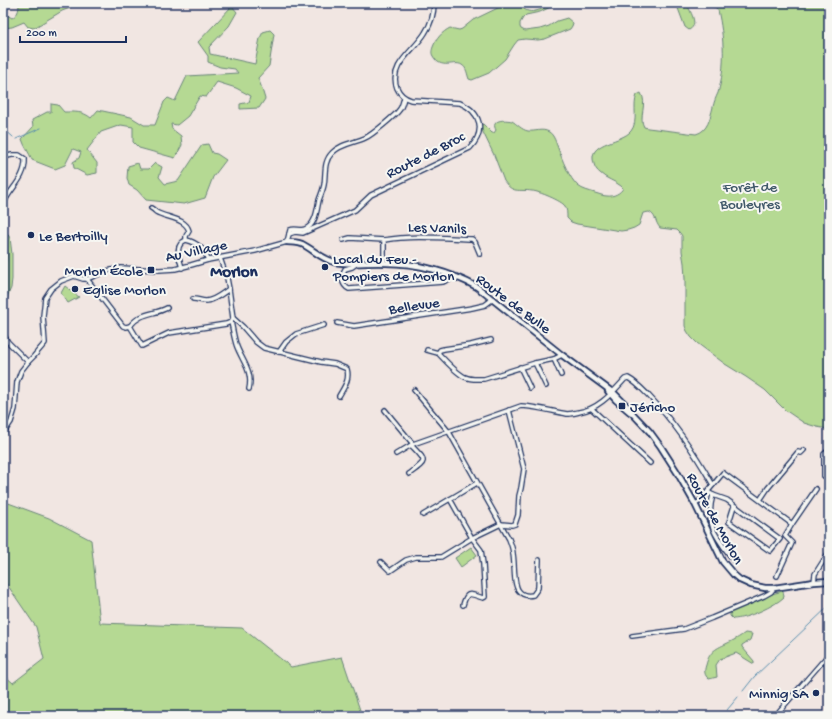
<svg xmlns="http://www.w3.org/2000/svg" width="832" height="719" font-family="'Gochi Hand',sans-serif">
  <rect width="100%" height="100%" fill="#f1e6e2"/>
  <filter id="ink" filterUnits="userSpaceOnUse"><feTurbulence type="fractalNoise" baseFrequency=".025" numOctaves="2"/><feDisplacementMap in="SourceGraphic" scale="8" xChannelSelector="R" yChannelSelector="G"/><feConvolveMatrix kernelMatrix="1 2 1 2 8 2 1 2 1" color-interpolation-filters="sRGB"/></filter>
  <g filter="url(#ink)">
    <g fill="#b5d993" stroke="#688478">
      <path d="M 3,3 L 8,3 L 7,15 L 12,18 C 18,14 19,11 19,3 L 74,3 L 70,8 L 62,11 L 34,28 L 28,27 L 24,22 L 12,27 L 3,28 Z"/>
      <path d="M 508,3 L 523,3 L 524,9 C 535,17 548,3 559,3 L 540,12 L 526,15 L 523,18 L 520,23 L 520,27 L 521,29 L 525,31 L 540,29 L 549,26 L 557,21 L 567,18 L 573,23 L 572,26 L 570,29 L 545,39 L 538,40 L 525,39 L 518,40 L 514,45 L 505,59 L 489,73 L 472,80 L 469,79 C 467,74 467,68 462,65 C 454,60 441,71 433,56 C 431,53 432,50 433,47 C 436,39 442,32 450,28 L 459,30 L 462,29 L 473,20 Z"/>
      <path d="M 676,3 L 687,3 C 689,11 700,24 689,30 L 685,27 Z"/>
      <path d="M 700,3 L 829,3 L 829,429 L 828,429 L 817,427 L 804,423 L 785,410 L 765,390 L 746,377 L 725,364 L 697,343 L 691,337 L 687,331 L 685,326 L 685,279 L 684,263 L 682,251 L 682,236 L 680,233 L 677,230 L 660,228 C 655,222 656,215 649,212 L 643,213 L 639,225 L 634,228 L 628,230 L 621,231 L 577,224 L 571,222 L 567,218 C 567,214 567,209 565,206 C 562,201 538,191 532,191 C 518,189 513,194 504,181 L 494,155 L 482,130 L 481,125 L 483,124 L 492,133 L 494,133 L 496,130 C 495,128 494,126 495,124 C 497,119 508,120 512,121 C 517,124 522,130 528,131 C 535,132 542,128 549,132 C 554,135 556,143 558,148 C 562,159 569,178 578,186 C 583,190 589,191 595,193 C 599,194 603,196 607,196 C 613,197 621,193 623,188 L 621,186 C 615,181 606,179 600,173 C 595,169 594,165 593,159 C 591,142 622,142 631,131 C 639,121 632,106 637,95 L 641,93 C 648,104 638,117 644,127 L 648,128 L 696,134 C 708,131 710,118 713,107 C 714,102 716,97 718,93 C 726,66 724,37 718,10 C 715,6 711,6 706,7 Z"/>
      <path d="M 232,6 L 237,12 L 229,26 L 209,47 L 210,54 L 255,64 L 260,38 L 263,32 L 270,30 L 274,34 L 269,66 L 258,78 L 261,86 L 265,99 L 259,108 L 240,109 L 240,104 L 249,102 L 251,96 L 236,88 L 217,82 L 206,97 L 200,96 L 188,116 L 177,125 L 171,124 L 172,129 L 181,136 L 182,145 L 175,158 L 139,148 L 133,142 L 133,127 L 121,125 L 101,132 L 87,150 L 97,163 L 97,173 L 87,175 L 74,168 L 73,162 L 79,158 L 81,152 L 73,149 L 65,165 L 55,169 L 32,160 C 29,152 24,146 22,139 L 33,127 L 32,120 L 47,112 L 51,112 L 51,104 L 58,105 L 64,112 C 74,112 83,111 91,118 L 98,110 L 131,117 L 144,125 L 155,125 L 164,102 L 168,98 L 175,101 L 187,76 L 238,73 L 235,69 L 220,67 L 208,62 L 208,56 L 198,42 Z"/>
      <polygon points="208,144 212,153 217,154 226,160 213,177 205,198 184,204 146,200 137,190 129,185 127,178 128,166 138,163 140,169 149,169 155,163 162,167 159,177 165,184 178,181 202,145"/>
      <polygon points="4,233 7,233 10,238 12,254 12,279 11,288 8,295 5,318 3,322 3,272 5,269"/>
      <polygon points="65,286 79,297 68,303 61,293"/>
      <polygon points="3,501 49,518 91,540 100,623 242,628 291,667 342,657 362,716 3,716 3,674 13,683 44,659 36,627 4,580 3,580"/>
      <polygon points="471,547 477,555 461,567 455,558"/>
      <path d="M 783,591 L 784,597 C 775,606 746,619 733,619 L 730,616 L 730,612 L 764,596 Z"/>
      <path d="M 745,633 L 752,634 L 750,640 L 742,645 L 742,647 L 754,661 L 754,664 L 736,653 L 720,659 L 716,665 L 717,677 L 709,679 C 704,675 704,671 706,665 C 710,649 718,648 732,641 C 736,639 741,636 745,633 Z"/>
    </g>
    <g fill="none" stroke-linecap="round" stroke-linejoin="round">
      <g stroke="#598eae" stroke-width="1">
        <polyline points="3,128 13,137"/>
        <polyline points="16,139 41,128"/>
        <polyline points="743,691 754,677 829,606"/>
        <polyline points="722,716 738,697"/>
      </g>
      <defs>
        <g id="street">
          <path d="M 3,157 L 12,155 L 19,155 L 25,159 C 26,179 9,189 3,205"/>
          <path d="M 151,208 C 153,209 155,211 156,212 C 166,218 186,218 189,231 L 186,236 L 186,240"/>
          <path d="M 289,234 L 290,230 C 295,228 301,231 305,229 C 316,225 317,209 319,200 C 321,195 323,190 324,185 C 326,174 323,162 332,153 C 340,144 354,143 365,138 C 372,135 396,115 400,109 C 402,106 403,101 404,98"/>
          <polyline points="343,240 350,238 384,240"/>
          <polyline points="3,245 4,253 3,263"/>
          <path d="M 220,258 L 227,278 L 229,289 L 233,318 L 243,327 L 256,342 L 264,348 L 321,362 L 335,364 L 347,369 C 350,380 344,387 339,396"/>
          <path d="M 384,263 L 384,240 C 413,235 443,238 472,239 L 475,242 L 480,254"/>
          <path d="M 356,264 L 352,267 L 345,269 C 341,276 341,285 349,289 L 443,282 L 449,279 L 453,276"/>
          <path d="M 182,268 C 179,257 174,245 186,240 C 197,242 205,250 208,260"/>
          <polyline points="87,279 123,326 126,327 130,326 142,346 169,333 226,324 231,322 233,318"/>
          <path d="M 193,299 C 198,299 201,301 206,301 C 214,301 223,293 229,289"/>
          <path d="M 231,322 C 233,330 234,339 237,347 C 243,362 253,372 249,389"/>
          <polyline points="337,323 354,326 472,308 485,305 493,299"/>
          <path d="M 130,326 C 141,312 154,315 167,308"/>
          <polyline points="3,334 8,342 28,362"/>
          <path d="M 491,340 L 471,345 L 444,349 L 440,350 L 438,353 C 445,360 456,373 465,377 C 471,380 478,379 484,379 L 535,363 L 554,359 L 562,355"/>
          <polyline points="427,350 438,353"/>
          <polyline points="279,352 286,342 296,334 324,325"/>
          <polyline points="554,359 561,375"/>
          <polyline points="535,363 546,386"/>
          <polyline points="520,367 530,388"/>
          <path d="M 414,390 L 449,432 L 509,539 C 511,544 513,549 513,554 C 515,563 513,585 519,591 C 523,596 528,596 533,595 L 538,588 L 539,560"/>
          <polyline points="592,409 650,463"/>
          <polyline points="385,410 413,444"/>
          <path d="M 3,434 L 11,422 L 15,409 L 17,382 L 21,371 L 28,362 L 34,356 L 45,343 L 43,316 L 45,298 L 51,289 L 61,281 L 74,276 L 83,279 L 87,279 L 107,271 L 121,268 L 159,270 L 175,269 L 191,265 L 208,260 L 255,251 L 287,242 L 289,234 L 295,232 L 303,233 L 355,210 L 371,195 L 470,148 C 486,131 481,112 460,103 L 411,100 C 404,98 400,95 397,88 C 388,65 415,50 425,33 C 431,24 434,13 434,3"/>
          <path d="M 396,454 L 413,444 L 521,406 C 538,407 551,411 567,414 C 571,414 575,413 579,412 C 599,409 612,393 625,379 L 628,378 C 636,382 643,390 649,396 C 675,423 695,453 713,485"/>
          <path d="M 409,474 C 428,460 427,462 411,445"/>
          <polyline points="824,476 824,454 829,450"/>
          <polyline points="708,492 713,495 727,500 780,539 770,551 729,522 734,506"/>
          <path d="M 713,495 C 704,526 718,539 735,562"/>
          <polyline points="760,500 768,488 798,452 801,453 804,450"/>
          <polyline points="695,504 699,502 723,473 792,524"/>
          <polyline points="423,515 477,483"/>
          <polyline points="381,562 390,571 406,560 416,557 441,557 472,538 450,499"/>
          <polyline points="777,576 792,543 785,536 792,524 816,489"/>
          <polyline points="814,582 815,574 829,552"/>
          <path d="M 463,605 C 467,590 470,594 483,598 L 485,597 L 483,564 L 481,550 L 472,538 L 501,524 L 512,525 L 515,524 L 518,515 L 519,496 L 521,488 L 524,469 L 509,410"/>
          <polyline points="632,636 684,629 712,618 764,596 771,592 774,588"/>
          <polyline points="775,716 829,654"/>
        </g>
        <g id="secondary">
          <path d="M 287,242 C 292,242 297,242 302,244 C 314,250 320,258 334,262 C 351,265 369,262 386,263 C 417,263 450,272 477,287 L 562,355 L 615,394 L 625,404 L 633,414 L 650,432 L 661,447 L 677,472 L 695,504 L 723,562 L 734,575 L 740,580 L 751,585 L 765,588 L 774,588 L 814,582 L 829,581"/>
          <polyline points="608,391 616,400 630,412"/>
        </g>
      </defs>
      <use href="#street" stroke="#1b2f5e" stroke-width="6"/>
      <use href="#secondary" stroke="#1b2f5e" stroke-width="8"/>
      <use href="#street" stroke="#f6f6f2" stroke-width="3.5"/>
      <use href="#secondary" stroke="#f6f6f2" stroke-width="4.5"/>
    </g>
  </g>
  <g fill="#1b2f5e" stroke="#f6f6f2" stroke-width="1.5">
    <circle cx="31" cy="235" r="4"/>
    <circle cx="325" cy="267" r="4"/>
    <rect x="147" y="266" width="8" height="8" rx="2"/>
    <circle cx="75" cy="289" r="4"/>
    <rect x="618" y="402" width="8" height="8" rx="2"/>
    <circle cx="816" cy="693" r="4"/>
  </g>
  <g text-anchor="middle" stroke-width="4" stroke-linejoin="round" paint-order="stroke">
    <g font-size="15" fill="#1b2f5e" stroke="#f6f6f2">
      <text transform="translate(425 154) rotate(-27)" y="5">Route de Broc</text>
      <text transform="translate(437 227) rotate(2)" y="5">Les Vanils</text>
      <text transform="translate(196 250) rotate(-12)" y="5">Au Village</text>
      <text transform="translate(514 303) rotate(37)" y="5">Route de Bulle</text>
      <text transform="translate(414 305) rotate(-8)" y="5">Bellevue</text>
      <text transform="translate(716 518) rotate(61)" y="5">Route de Morlon</text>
    </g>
    <g font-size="15" fill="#425a6b" stroke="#f6f6f2">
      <text x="750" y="191">Forêt de<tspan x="750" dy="17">Bouleyres</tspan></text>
    </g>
    <g font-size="15" fill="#1b2f5e" stroke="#f6f6f2" text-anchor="start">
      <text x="39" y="240">Le Bertoilly</text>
      <text x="333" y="263">Local du Feu -<tspan x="333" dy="17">Pompiers de Morlon</tspan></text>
      <text x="143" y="275" text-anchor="end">Morlon École</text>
      <text x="83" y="294">Eglise Morlon</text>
      <text x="630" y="411">Jéricho</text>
      <text x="808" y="698" text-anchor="end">Minnig SA</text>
    </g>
    <g font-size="17" font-weight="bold" fill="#1b2f5e" stroke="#f6f6f2">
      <text x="234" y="276">Morlon</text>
    </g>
  </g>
  <rect width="832" height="719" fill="none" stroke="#f6f6f2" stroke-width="16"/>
  <rect x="8" y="8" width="816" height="703" fill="none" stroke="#1b2f5e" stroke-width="1.5" filter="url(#ink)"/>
  <path d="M20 36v6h106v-6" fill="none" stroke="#1b2f5e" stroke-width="2"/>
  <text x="26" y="36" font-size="12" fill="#1b2f5e" stroke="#f6f6f2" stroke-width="3" paint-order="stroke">200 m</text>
</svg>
